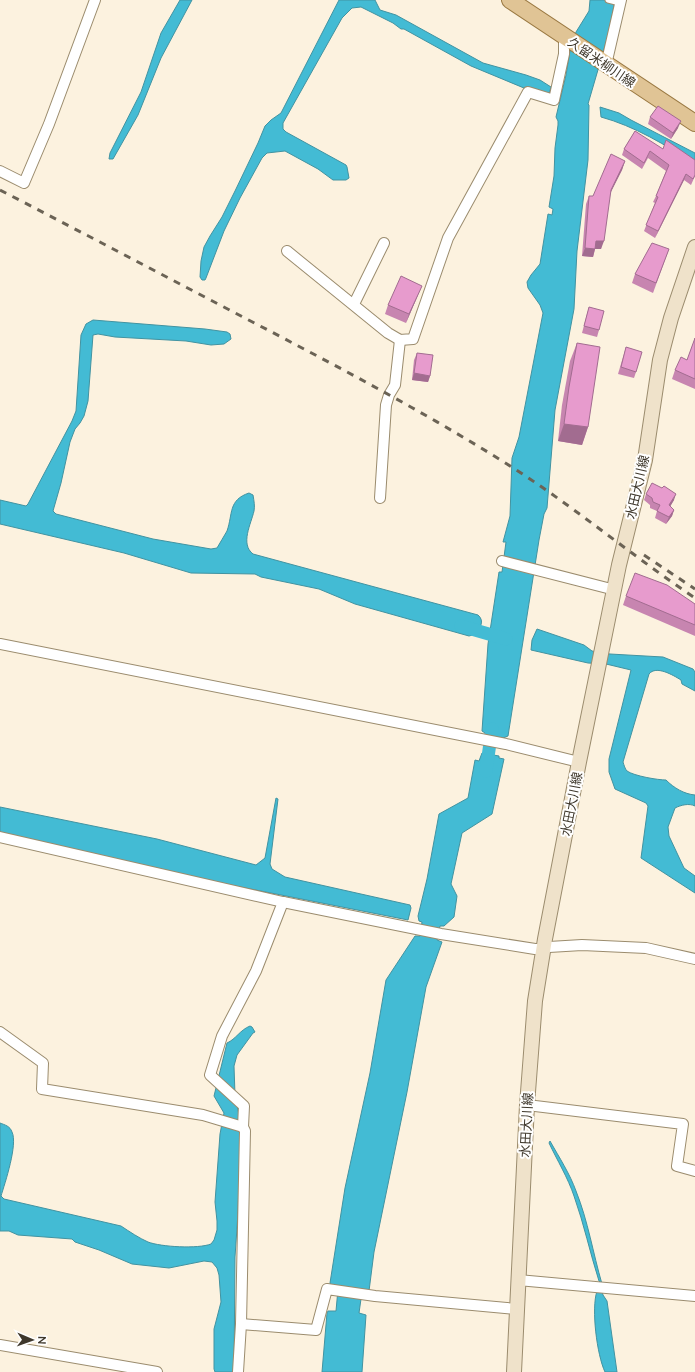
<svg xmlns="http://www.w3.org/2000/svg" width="695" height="1372" font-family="'Nunito Sans','Noto Sans JP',sans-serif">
  <rect width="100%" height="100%" fill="#fcf2df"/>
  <g fill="#43bbd4" stroke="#4293a1">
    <polygon points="180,0 192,0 161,58 138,115 113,159 109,159 110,153 141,92 161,33"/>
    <polygon points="339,0 375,0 380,10 396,15 483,63 526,75 540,80 551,87 548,98 471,66 404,29 401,29 393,23 361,7 352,8 342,18 283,123 283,129 286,132 346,165 347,167 349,178 346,180 333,180 318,169 285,151 267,153 262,158 240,198 224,231 206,278 205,280 202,280 200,277 201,261 204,247 210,236 222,217 235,191 258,143 265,126 271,120 281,113"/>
    <polygon points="590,0 615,0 609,32 588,104 589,105 588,160 577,251 574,309 555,410 547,508 544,514 539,540 508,736 503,738 503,740 486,737 485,733 482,731 488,644 499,572 502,572 506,542 503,542 510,516 512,458 519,437 543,313 540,305 528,288 527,282 531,275 540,264 548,214 552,215 553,209 549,207 554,176 555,148 558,125 558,121 556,117 566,75 570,51 576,32 589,11"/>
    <path d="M 600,107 L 619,113 L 631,120 L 693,152 L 695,153 L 695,164 C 666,145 634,126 601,117 Z"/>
    <path d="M 93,320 L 205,329 L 227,332 L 230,334 L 231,339 L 224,344 L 211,345 L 186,341 L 115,337 L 98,334 L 93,335 L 88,401 L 84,416 L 80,423 L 75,429 L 70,442 L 61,483 L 53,511 L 56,514 L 153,539 L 211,549 L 217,548 C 220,542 224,537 227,531 C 233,514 228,500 249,493 L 253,495 C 254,501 255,506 254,511 C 251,524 240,544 253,554 L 478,615 C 485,621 480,628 476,634 L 469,636 L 355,604 L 319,589 L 261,577 L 255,574 L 191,573 L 124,553 L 0,524 L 0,500 L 26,506 L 28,504 L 72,421 L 76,411 L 81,335 L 86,324 Z"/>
    <path d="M 537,629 L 584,645 L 592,651 L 610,654 L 663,657 L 693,669 L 695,672 L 695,691 L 682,684 L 681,680 C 673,675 656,665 649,674 L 623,762 C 624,765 625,769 627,771 C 634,776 658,780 666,780 C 674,788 684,794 695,795 L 695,806 C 689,803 681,805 675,808 L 668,827 L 669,836 L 684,868 L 695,876 L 695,893 L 641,858 L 648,806 L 646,803 L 615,789 L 609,772 L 609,759 L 631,670 L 606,664 L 588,663 L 531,650 L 532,640 Z"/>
    <polygon points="482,753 499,756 499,758 504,759 492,814 462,833 451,884 457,896 454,917 444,926 440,926 437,940 442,942 426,987 407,1092 374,1252 369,1291 362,1292 359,1313 366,1315 362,1372 322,1372 327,1313 328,1311 336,1311 338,1289 331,1288 330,1283 345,1188 370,1073 386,980 415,936 420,936 422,922 419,921 418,916 427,879 439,814 468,798 475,760 479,761"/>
    <polygon points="276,798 278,799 270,864 272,869 285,877 410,905 411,908 408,920 210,881 0,833 0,807 157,839 256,865 265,858"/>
    <path d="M 250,1026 L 252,1027 L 255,1032 L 253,1033 L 237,1055 L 234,1066 L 235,1095 L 240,1120 L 240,1151 L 238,1213 L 235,1257 L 234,1372 L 215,1372 L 214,1369 L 214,1329 L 221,1302 L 219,1275 L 217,1268 L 212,1262 L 204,1261 L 169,1268 L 132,1264 L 99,1250 L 75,1242 L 72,1239 L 18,1235 L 9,1231 L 0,1231 L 0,1123 C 5,1125 10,1126 12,1132 C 18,1144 5,1183 1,1196 L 4,1199 L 121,1226 C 130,1232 139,1238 148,1242 C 161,1247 198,1249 211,1244 L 214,1240 L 217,1230 L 217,1221 L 215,1202 L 220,1134 L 224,1113 L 214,1096 L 227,1043 C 236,1039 240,1030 250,1026 Z"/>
    <path d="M 550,1141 C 559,1157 570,1174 576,1191 C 588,1221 593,1253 602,1284 L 599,1281 C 590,1253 584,1224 574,1196 C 568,1178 557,1160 549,1143 Z"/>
    <path d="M 597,1291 L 602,1291 L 603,1295 L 607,1301 L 617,1372 L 605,1372 C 597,1355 591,1309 597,1291 Z"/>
  </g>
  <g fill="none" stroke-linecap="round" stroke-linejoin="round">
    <g stroke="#43bbd4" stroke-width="13">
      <polyline points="461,626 506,639"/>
      <polyline points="486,771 492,729"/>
    </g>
    <defs>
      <polyline id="service" points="608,0 620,3"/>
      <g id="minor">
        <polyline points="606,65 621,0"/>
        <polyline points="0,171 24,183 49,124 95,0"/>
        <polyline points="287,251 388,333 400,340 413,339 448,238 528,92 554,100 564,54 564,37"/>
        <polyline points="354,304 384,243"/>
        <polyline points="380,498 386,405 389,395 395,385 400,340"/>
        <polyline points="502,561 615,590"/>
        <polyline points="0,644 506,744 579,762"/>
        <polyline points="0,837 283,902 441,934 535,949 544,949 549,947 582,945 646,948 695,959"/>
        <polyline points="0,1032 43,1063 42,1089 203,1115 243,1127"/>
        <polyline points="527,1105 683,1124 677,1166 695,1171"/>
        <polyline points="518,1280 695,1296"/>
        <polyline points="241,1324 316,1330 327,1289 375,1296 517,1309"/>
        <polyline points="0,1345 157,1372"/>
        <polyline points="238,1372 241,1324 245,1131 243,1127 244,1106 210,1075 222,1036 256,971 283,902"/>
      </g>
      <polyline id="secondary" points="514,1372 527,1105 535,1001 545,939 579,762 619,565 645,460 660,360 671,318 695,247"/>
      <polyline id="primary" points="510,0 695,123"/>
    </defs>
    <use href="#service" stroke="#9b8c6e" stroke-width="7"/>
    <use href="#minor" stroke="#9b8c6e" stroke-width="12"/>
    <use href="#secondary" stroke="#9b8c6e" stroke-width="16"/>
    <use href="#primary" stroke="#9a7942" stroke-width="18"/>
    <use href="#service" stroke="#fff" stroke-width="5"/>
    <use href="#minor" stroke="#fff" stroke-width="10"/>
    <use href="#secondary" stroke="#efe2ca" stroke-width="14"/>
    <use href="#primary" stroke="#e0c495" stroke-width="16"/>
    <g stroke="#6b6355" stroke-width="3" stroke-dasharray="7 7" stroke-linecap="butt">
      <path d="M 0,190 C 81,232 161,274 241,316 C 331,363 421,410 507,464 C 572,505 631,555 695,598"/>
      <polyline points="644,555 695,589"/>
    </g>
  </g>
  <g fill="#c785b0">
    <polygon points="650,117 678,128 671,139 648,124"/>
    <polygon points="635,131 695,176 691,185 684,180 655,238 644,231 655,203 653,202 656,196 666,171 648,158 642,169 622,155 624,149"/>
    <polygon points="625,161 622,170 610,193 601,249 595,249 593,257 582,256 586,204 589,196 593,196"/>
    <polygon points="669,249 653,293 632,283 635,274"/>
    <polygon points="418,295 406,323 385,314 388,305"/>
    <polygon points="589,307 599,330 597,337 582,333 587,314"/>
    <polygon points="695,338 695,389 672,379 675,370 687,360"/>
    <polygon points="577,343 588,427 582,445 558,441 562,405 570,361"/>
    <polygon points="626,347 636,372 634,378 618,374"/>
    <polygon points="417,353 430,376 428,382 412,380 414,360"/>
    <polygon points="662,488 674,500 670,506 674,510 672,516 666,524 655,518 657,511 650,508 650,505 644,500 646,494"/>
    <polygon points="626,596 695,604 695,636 623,605"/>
  </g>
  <g fill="#a26c90">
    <polygon points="681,121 678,128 671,139 673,133"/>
    <polygon points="625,161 622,170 608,198 611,190"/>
    <polygon points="686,174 684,180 655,238 658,231"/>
    <polygon points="596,241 604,241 601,249 595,249 593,257 582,256 585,248"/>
    <polygon points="422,286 418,295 406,323 409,314"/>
    <polygon points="414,373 430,376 428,382 412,380"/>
    <polygon points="564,424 588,427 582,445 558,441"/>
    <polygon points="676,494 674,500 667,512 669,505"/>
    <polygon points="674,510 672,516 666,524 669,517"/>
  </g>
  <g fill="#e79bcd" stroke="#a26c90">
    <polygon points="658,106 681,121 673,133 650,117"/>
    <polygon points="635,131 663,149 666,140 695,160 695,175 693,179 686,174 658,231 646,225 658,197 656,196 669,165 650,151 644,163 624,149"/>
    <polygon points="611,154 625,161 611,190 604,241 596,241 595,249 585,248 589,196 593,196"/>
    <polygon points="652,243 669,249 656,283 635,274"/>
    <polygon points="401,276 422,286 409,314 388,305"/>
    <polygon points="589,307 604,311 599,330 584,326"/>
    <polygon points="695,338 695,379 675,370 681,357 687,360"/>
    <polygon points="577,343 600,347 588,427 564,424 569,387"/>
    <polygon points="626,347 642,352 636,372 621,367"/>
    <polygon points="417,353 433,355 430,376 414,373"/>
    <polygon points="652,483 662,488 664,486 676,494 669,505 674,510 669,517 657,511 660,505 653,502 652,498 646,494"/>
    <polygon points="635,573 667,585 695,604 695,625 626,596"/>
  </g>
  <g text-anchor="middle" stroke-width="4" stroke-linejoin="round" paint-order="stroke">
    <g font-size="13" fill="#3e372b" stroke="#fff">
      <text transform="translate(602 62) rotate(34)" y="5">久留米柳川線</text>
      <text transform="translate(637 487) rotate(-77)" y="5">水田大川線</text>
      <text transform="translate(571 804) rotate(-79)" y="5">水田大川線</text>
      <text transform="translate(526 1125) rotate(-87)" y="5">水田大川線</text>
    </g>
  </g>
  <g transform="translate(32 1340) rotate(92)" stroke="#ffffff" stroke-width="3" paint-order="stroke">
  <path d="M0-3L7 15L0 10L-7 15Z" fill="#3e372b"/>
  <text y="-6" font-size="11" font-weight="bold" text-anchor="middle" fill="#3e372b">N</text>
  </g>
</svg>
